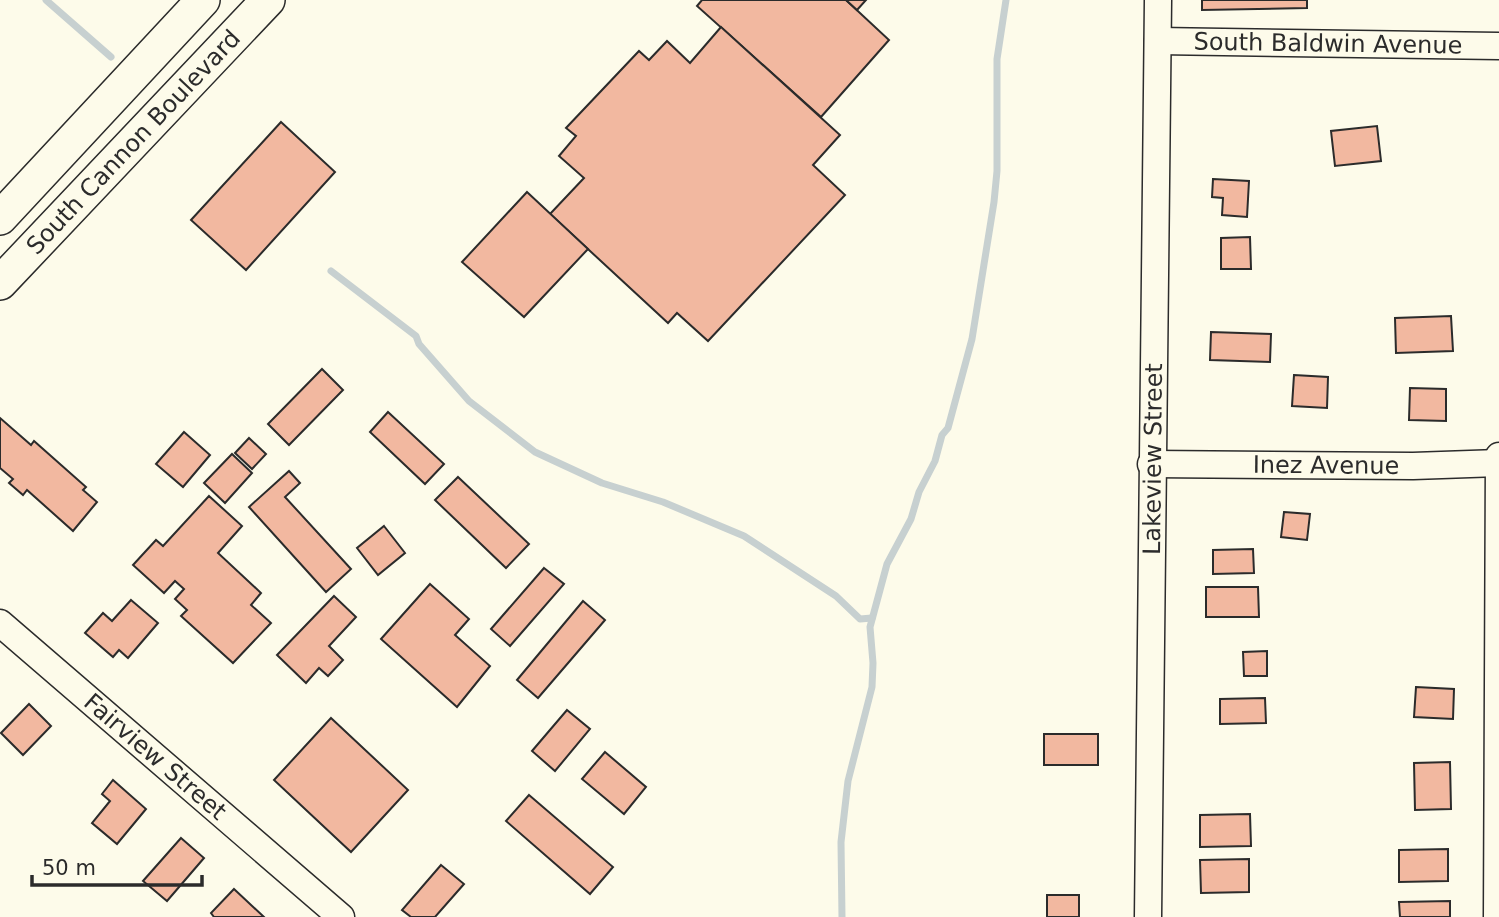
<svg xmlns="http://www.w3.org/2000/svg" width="1499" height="917" font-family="'DejaVu Sans',sans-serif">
  <rect width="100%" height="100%" fill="#fdfbea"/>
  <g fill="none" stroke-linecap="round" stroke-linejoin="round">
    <g stroke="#c7d0d0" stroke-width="7">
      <polyline points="46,0 111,57"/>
      <polyline points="331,271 416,336 419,344 469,401 535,452 602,483 663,502 744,536 836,596 860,619 872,618"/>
      <polyline points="842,917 841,842 848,781 872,687 873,663 870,627 887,564 911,519 919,492 935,461 942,435 948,428 972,339 994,202 997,171 997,59 1006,0"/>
    </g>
  </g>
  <g fill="#f2b8a0" stroke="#2b2b2b" stroke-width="2">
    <polygon points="702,0 846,0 889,40 821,117 697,6"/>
    <polygon points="846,0 866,0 857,10"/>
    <polygon points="1202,0 1307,0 1307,8 1202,10"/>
    <polygon points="721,27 840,135 813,165 845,195 708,341 677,313 668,323 550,214 584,178 559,156 576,136 566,128 639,51 649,60 667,41 690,63"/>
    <polygon points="281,122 335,172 246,270 191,220"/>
    <polygon points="1377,126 1381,161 1335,166 1331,131"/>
    <polygon points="1213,179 1249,181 1247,217 1222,215 1223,198 1212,197"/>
    <polygon points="527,192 588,249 524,317 462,262"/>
    <polygon points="1250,237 1251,269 1221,269 1221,238"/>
    <polygon points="1451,316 1453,351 1396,353 1395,318"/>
    <polygon points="1211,332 1271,334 1270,362 1210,360"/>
    <polygon points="322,369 343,390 289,445 268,424"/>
    <polygon points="1294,375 1328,377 1327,408 1292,406"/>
    <polygon points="1410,388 1446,389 1446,421 1409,420"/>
    <polygon points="388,412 444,464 425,484 370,432"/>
    <polygon points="0,418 31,445 34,441 86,487 83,490 97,502 73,531 27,490 23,495 9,483 13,479 0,468"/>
    <polygon points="184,432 210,455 183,487 156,464"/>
    <polygon points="249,438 266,454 252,469 235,453"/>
    <polygon points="232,454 252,473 225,503 204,483"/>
    <polygon points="289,471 300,483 285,497 351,569 326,592 249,507"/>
    <polygon points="458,477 529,544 506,568 435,500"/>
    <polygon points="209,496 242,526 218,553 261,593 251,605 271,623 233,663 181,616 187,610 175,599 184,589 175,581 164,593 133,565 156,540 163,546"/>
    <polygon points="1284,512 1310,514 1307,540 1281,537"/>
    <polygon points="384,526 405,553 378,575 357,548"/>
    <polygon points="1253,549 1254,573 1213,574 1213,550"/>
    <polygon points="544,568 564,584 510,646 491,629"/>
    <polygon points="430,584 469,619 455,635 490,666 457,707 381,639"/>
    <polygon points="1206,587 1258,587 1259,617 1206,617"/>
    <polygon points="334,596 356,617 329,646 343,660 328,676 319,668 306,683 277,655"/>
    <polygon points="131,600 158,623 128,658 119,650 113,657 85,633 103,613 112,621"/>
    <polygon points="583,601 605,620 538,698 517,680"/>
    <polygon points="1267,651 1267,676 1244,676 1243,652"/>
    <polygon points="1416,687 1454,689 1453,719 1414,717"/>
    <polygon points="1265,698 1266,723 1220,724 1220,699"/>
    <polygon points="29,704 51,726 23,755 1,733"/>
    <polygon points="567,710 590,729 555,771 532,751"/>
    <polygon points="331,718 408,790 351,852 274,780"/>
    <rect x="1044" y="734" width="54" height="31"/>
    <polygon points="605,752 646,787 624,814 582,779"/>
    <polygon points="1450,762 1451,809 1415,810 1414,763"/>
    <polygon points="113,780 146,809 117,844 92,823 110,801 102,794"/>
    <polygon points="529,795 613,867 590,894 506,821"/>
    <polygon points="1250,814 1251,846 1200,847 1200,815"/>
    <polygon points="181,838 204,858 167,901 143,881"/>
    <polygon points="1448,849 1448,881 1399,882 1399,850"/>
    <polygon points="1249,859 1249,892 1201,893 1200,860"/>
    <polygon points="441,865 464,884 435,917 411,917 402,910"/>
    <polygon points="234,889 264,917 214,917 211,913"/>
    <rect x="1047" y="895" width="32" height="22"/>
    <polygon points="1450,901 1450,917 1400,917 1399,902"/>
  </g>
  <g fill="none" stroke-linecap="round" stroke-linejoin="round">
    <defs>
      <g id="minor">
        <path id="s1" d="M 1158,41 L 1499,46"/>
        <path id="s2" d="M 1151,464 L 1413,466 L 1499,463"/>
        <path id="s3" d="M 0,623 L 341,917"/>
        <path id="s4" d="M 1148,917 L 1158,0"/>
        <polyline points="1497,917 1499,456"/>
      </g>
      <g id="major">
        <polyline points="0,218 203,0"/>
        <path id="s5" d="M 0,283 L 268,0"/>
      </g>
    </defs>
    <use href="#minor" stroke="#2b2b2b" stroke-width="29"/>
    <use href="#major" stroke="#2b2b2b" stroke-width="36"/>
    <use href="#minor" stroke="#fdfbea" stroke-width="26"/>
    <use href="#major" stroke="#fdfbea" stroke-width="33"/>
  </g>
  <g text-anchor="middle" stroke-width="5" stroke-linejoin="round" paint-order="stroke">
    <g font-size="24" fill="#2b2b2b" stroke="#fdfbea">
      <text dy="8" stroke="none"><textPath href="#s1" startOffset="170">South Baldwin Avenue</textPath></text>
      <text dy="8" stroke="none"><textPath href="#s5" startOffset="194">South Cannon Boulevard</textPath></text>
      <text dy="8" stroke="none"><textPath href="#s4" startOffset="458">Lakeview Street</textPath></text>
      <text dy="8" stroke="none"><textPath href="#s2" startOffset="175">Inez Avenue</textPath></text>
      <text dy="8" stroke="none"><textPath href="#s3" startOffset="205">Fairview Street</textPath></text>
    </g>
  </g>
  <path d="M32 875v10h170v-10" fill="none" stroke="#2b2b2b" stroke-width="3.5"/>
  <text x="42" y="875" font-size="21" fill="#2b2b2b" stroke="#fdfbea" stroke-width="5" paint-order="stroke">50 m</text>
</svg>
